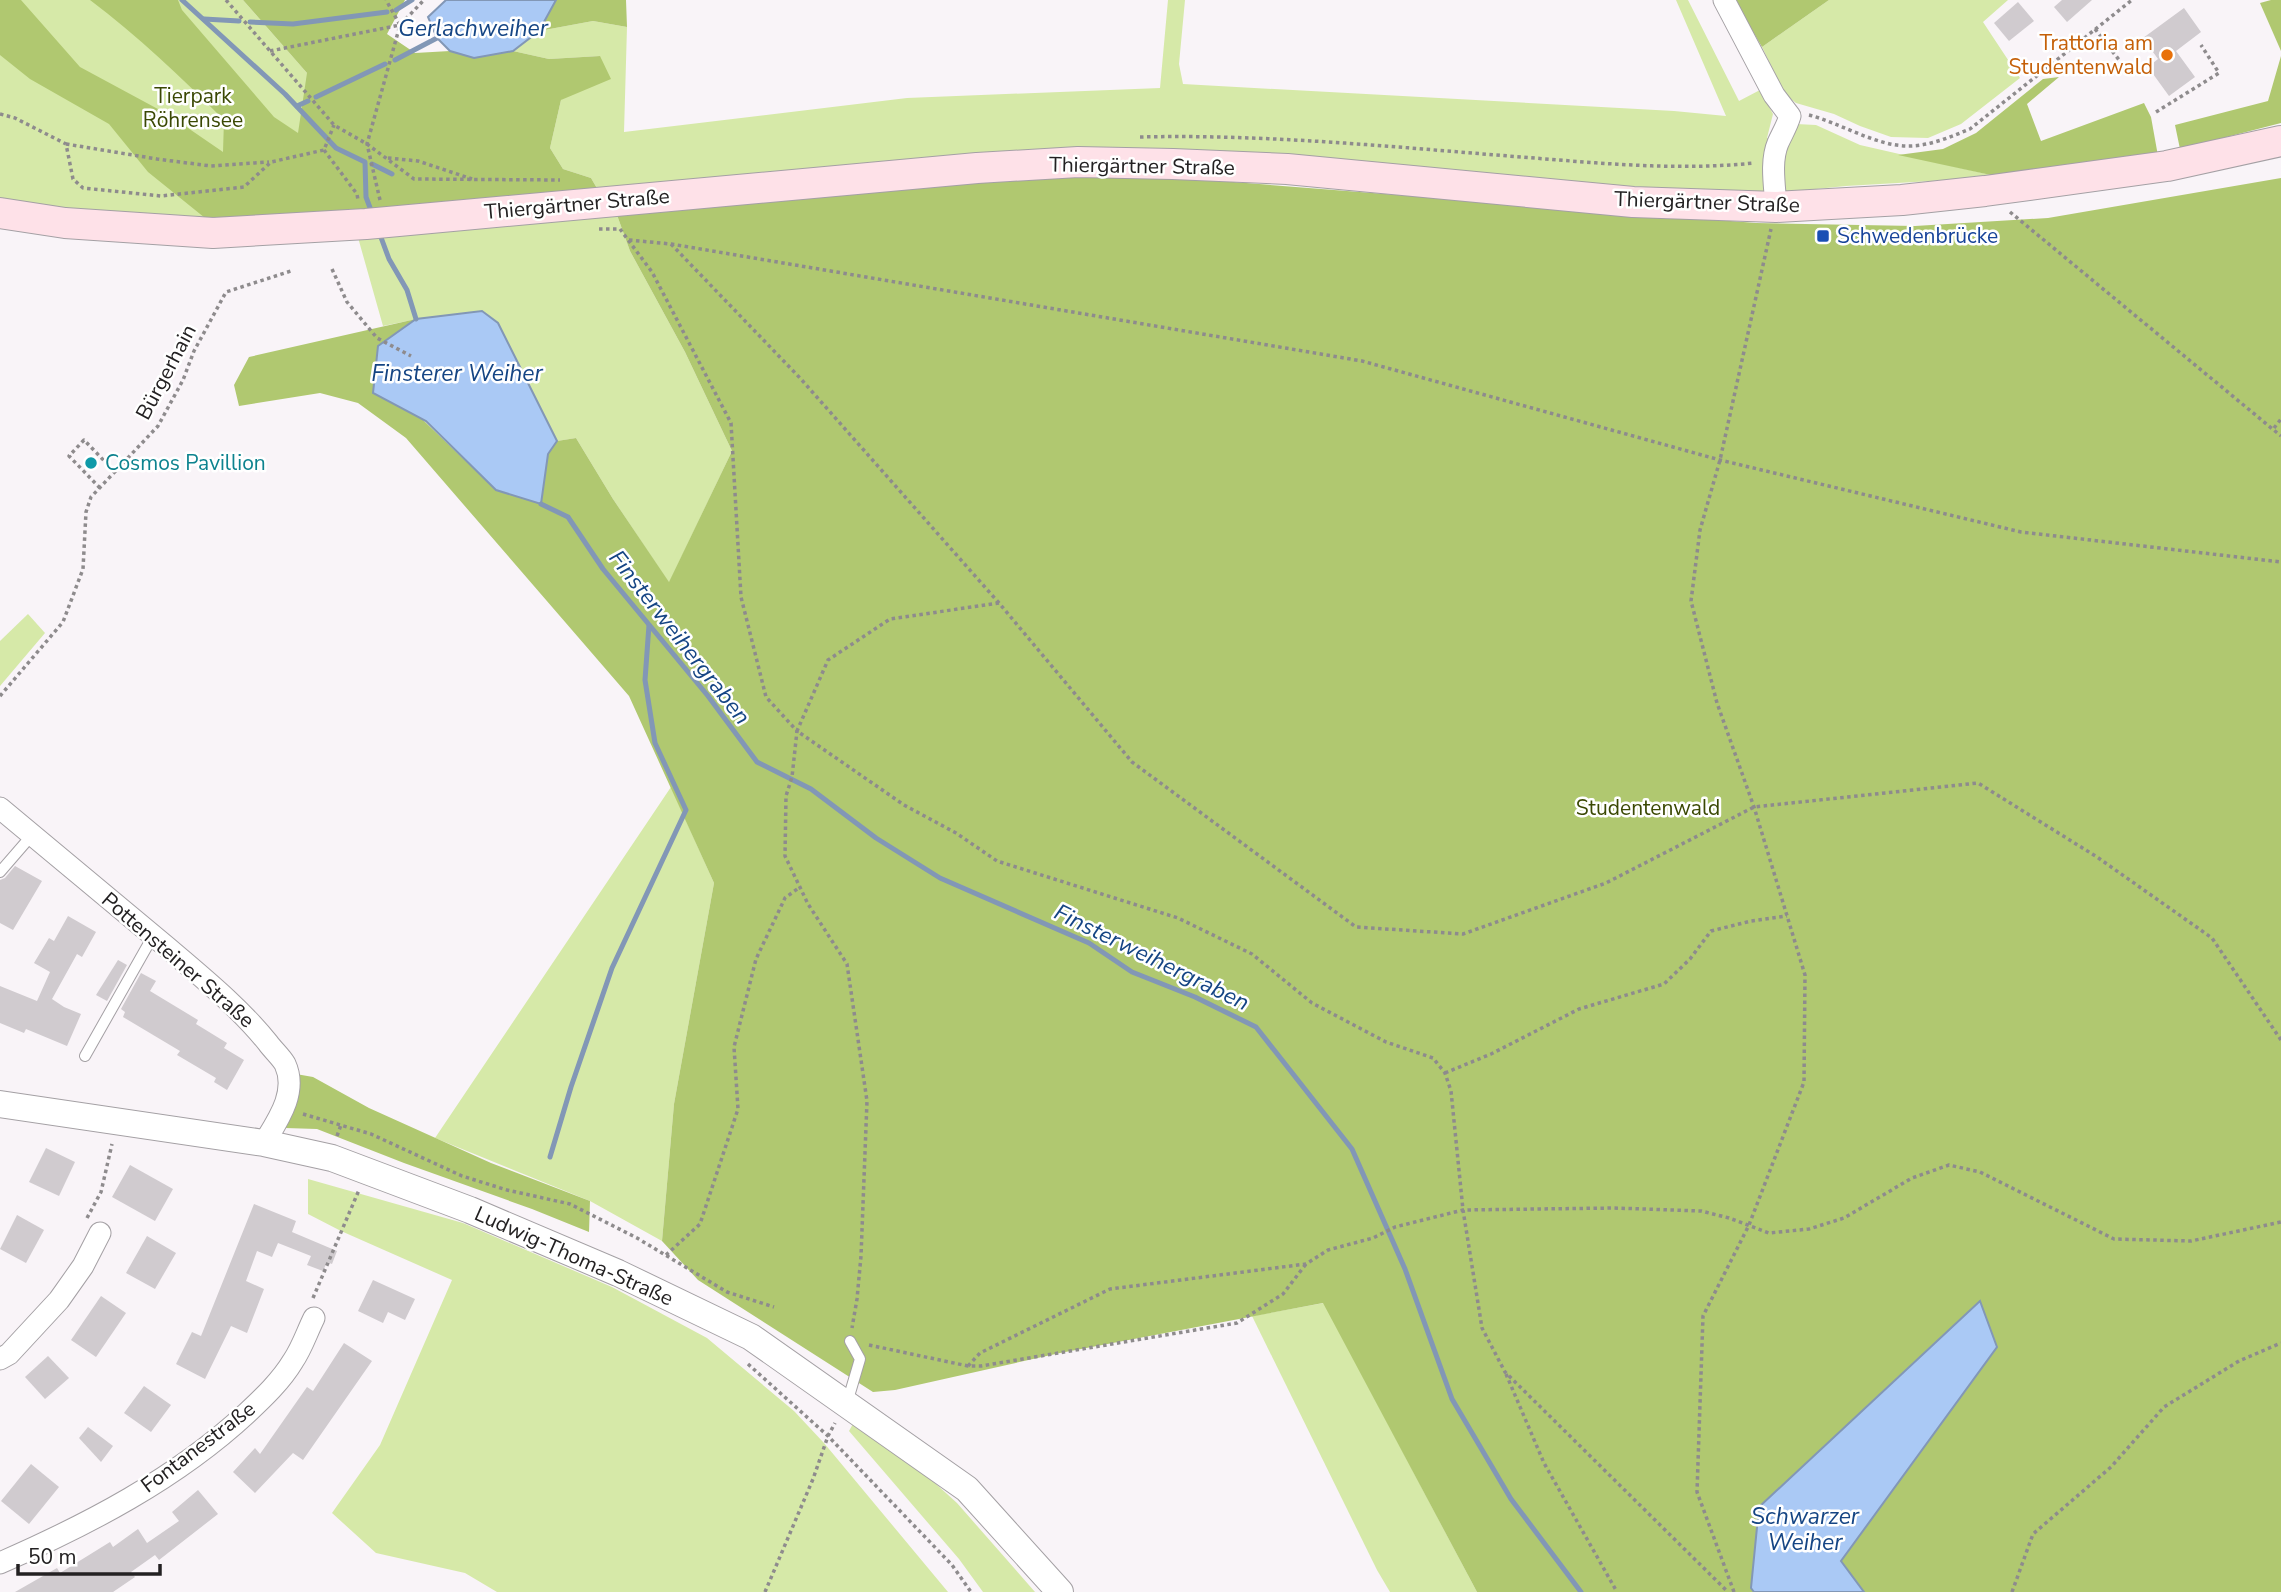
<svg xmlns="http://www.w3.org/2000/svg" width="2281" height="1592" font-family="'Nunito Sans',sans-serif">
  <rect width="100%" height="100%" fill="#f9f4f8"/>
  <g fill="#d6e9a8">
    <polygon points="0,0 243,0 307,73 320,220 85,215 0,199"/>
    <polygon points="1168,0 1185,0 1179,64 1183,84 1674,111 1726,116 1676,0 1688,0 1739,101 1760,90 1773,114 1767,138 1784,140 1796,124 1816,125 1860,145 2000,177 1846,186 1756,195 1181,154 598,190 591,178 563,169 550,148 561,100 600,56 549,59 513,51 539,31 593,21 627,27 624,132 907,98 1160,88"/>
    <polygon points="1829,0 2008,0 1983,22 2020,78 1961,124 1928,138 1891,137 1860,126 1834,114 1796,103 1785,94 1762,47"/>
    <polygon points="613,204 630,251 685,352 732,451 669,583 613,499 576,438 557,441 498,323 482,311 417,319 383,326 357,234"/>
    <polygon points="28,614 45,633 0,686 0,641"/>
    <polygon points="671,787 714,883 674,1104 662,1241 590,1201 435,1138"/>
    <polygon points="308,1179 463,1223 612,1287 707,1338 794,1411 824,1443 948,1592 497,1592 465,1573 376,1553 332,1513 380,1445 452,1280 341,1231 308,1214"/>
    <polygon points="1324,1303 1477,1592 1390,1592 1377,1570 1252,1316"/>
    <polygon points="863,1418 957,1503 1035,1592 983,1592 959,1559 849,1431 854,1422"/>
  </g>
  <g fill="#b0c870">
    <path d="M 0,0 L 21,0 L 80,67 L 169,115 L 223,152 L 224,120 C 181,77 138,36 90,0 L 178,0 L 182,10 L 274,117 L 298,133 L 307,73 L 243,0 L 405,0 L 387,34 L 415,53 L 450,51 L 474,58 L 513,51 L 549,59 L 600,56 L 611,79 L 561,100 L 550,148 L 563,169 L 591,178 L 598,190 L 210,222 L 148,172 L 109,124 L 30,79 L 0,55 Z"/>
    <polygon points="556,0 626,0 627,27 593,21 539,31"/>
    <polygon points="1734,0 1829,0 1762,47"/>
    <polygon points="2271,0 2281,0 2281,51 2260,3"/>
    <polygon points="2281,56 2281,123 2180,149 2175,125 2268,101"/>
    <polygon points="2059,77 2027,104 2041,141 2144,103 2151,117 2158,156 2000,177 1898,155 1943,149 1976,133 2043,79"/>
    <polygon points="977,178 1182,178 1756,223 1915,226 2048,218 2281,178 2281,1592 1864,1592 1841,1561 1997,1347 1751,1588 1754,1592 1477,1592 1323,1303 1060,1353 895,1390 873,1392 698,1280 662,1241 674,1104 714,883 629,696 406,438 358,403 320,393 239,406 234,385 249,357 416,319 378,346 422,419 496,490 541,503 548,454 557,441 576,438 613,499 669,582 732,451 685,352 630,251 613,204"/>
    <polygon points="296,1074 313,1077 369,1108 491,1163 590,1201 589,1232 532,1209 404,1163 317,1129 285,1128"/>
  </g>
  <g fill="#aac9f5" stroke="#8297b6" stroke-width="2">
    <polygon points="446,0 556,0 539,31 513,51 474,58 450,51 437,38 428,17"/>
    <polygon points="482,311 498,323 557,441 548,454 541,504 496,490 426,421 373,393 378,346 416,319"/>
    <polygon points="1980,1301 1997,1347 1841,1561 1864,1592 1754,1592 1751,1588 1759,1507"/>
  </g>
  <g fill="none" stroke-linecap="round" stroke-linejoin="round">
    <g stroke="#8297b6" stroke-width="5">
      <polyline points="182,0 285,94 336,148 365,162 366,197 372,213"/>
      <polyline points="396,10 412,0"/>
      <polyline points="204,19 239,21"/>
      <polyline points="250,22 293,24 387,12"/>
      <polyline points="395,60 437,38"/>
      <polyline points="316,97 385,64"/>
      <polyline points="297,106 308,101"/>
      <polyline points="372,164 392,174"/>
      <polyline points="379,232 389,259 407,290 416,319"/>
      <polyline points="541,504 568,517 603,569 708,696 757,762 811,789 876,838 940,878 1089,943 1132,972 1195,997 1256,1027 1352,1149 1405,1269 1452,1399 1511,1499 1581,1592"/>
      <polyline points="550,1157 571,1087 612,968 686,810 655,743 645,680 649,625"/>
    </g>
  </g>
  <g fill="#d0cbcf">
    <polygon points="2062,0 2092,0 2067,22 2054,7"/>
    <polygon points="2018,2 2034,21 2009,41 1994,23"/>
    <polygon points="2184,8 2201,32 2176,51 2195,77 2169,96 2148,67 2158,59 2143,38"/>
    <polygon points="15,866 42,881 13,930 0,923 0,880 5,878"/>
    <polygon points="68,916 96,932 82,957 77,954 52,999 64,1007 81,1014 67,1046 26,1029 24,1033 0,1023 0,986 37,1001 50,972 34,963 49,938 54,941"/>
    <polygon points="118,960 127,965 107,1001 96,995"/>
    <polygon points="141,973 156,981 150,991 198,1020 196,1024 227,1043 224,1048 244,1060 227,1090 214,1082 216,1078 177,1055 180,1051 123,1017 125,1012 121,1009"/>
    <polygon points="46,1148 75,1162 59,1196 29,1182"/>
    <polygon points="130,1165 173,1189 155,1221 112,1197"/>
    <polygon points="254,1204 296,1221 292,1232 337,1251 332,1264 327,1262 323,1271 307,1265 311,1256 278,1243 272,1257 257,1251 246,1281 264,1289 247,1333 231,1326 205,1379 176,1364 192,1332 201,1336"/>
    <polygon points="17,1215 44,1230 26,1263 0,1249"/>
    <polygon points="147,1236 176,1253 155,1289 126,1273"/>
    <polygon points="373,1280 415,1299 405,1320 388,1312 383,1323 358,1311"/>
    <polygon points="101,1296 126,1313 96,1357 71,1340"/>
    <polygon points="344,1343 372,1361 303,1460 293,1453 255,1493 233,1472 255,1448 260,1454 307,1387 313,1391"/>
    <polygon points="48,1356 69,1378 45,1399 25,1377"/>
    <polygon points="144,1386 171,1405 151,1432 124,1413"/>
    <polygon points="88,1427 113,1446 101,1462 79,1438"/>
    <polygon points="31,1464 59,1487 29,1524 1,1501"/>
    <polygon points="198,1490 218,1514 159,1560 155,1555 131,1572 135,1577 113,1592 15,1592 57,1568 60,1573 110,1542 113,1547 138,1529 147,1543 179,1521 172,1512"/>
  </g>
  <g fill="none" stroke-linecap="round" stroke-linejoin="round">
    <defs>
      <g id="service">
        <polyline points="0,872 32,835"/>
        <polyline points="85,1056 153,936"/>
        <polyline points="847,1403 860,1359 850,1341"/>
      </g>
      <g id="minor">
        <path d="M 1724,0 L 1774,95 L 1790,116 C 1787,126 1782,134 1778,143 C 1770,162 1775,187 1776,207"/>
        <path d="M 0,808 C 56,855 112,901 168,948 C 203,978 239,1007 268,1043 C 273,1050 281,1057 285,1064 C 298,1092 278,1120 264,1143"/>
        <polyline points="0,1359 9,1354 59,1300 83,1266 100,1233"/>
        <path d="M 0,1563 C 87,1525 176,1479 247,1413 C 263,1398 281,1381 293,1361 C 302,1348 307,1332 314,1318"/>
      </g>
      <polyline id="tertiary" points="0,1104 264,1143 332,1158 470,1210 618,1273 751,1337 967,1489 1060,1592"/>
      <polyline id="secondary" points="0,213 65,223 213,233 366,224 977,168 1078,162 1173,164 1287,169 1633,202 1776,207 1902,200 1985,191 2167,166 2281,141"/>
    </defs>
    <use href="#service" stroke="#a4a0a4" stroke-width="12"/>
    <use href="#minor" stroke="#a4a0a4" stroke-width="23"/>
    <use href="#tertiary" stroke="#a4a0a4" stroke-width="28"/>
    <use href="#secondary" stroke="#a4a0a4" stroke-width="32"/>
    <g stroke="#8e8b8d" stroke-width="3.5" stroke-dasharray="3.5 3.5" stroke-linecap="butt">
      <polyline points="226,0 334,125 367,144 414,179 560,180"/>
      <polyline points="2095,29 2130,74"/>
      <polyline points="270,51 400,25 386,0"/>
      <polyline points="2156,112 2219,73 2201,45"/>
      <polyline points="0,114 15,118 66,144 73,179 83,188 161,196 244,187 271,162 324,150 334,125"/>
      <path d="M 1809,115 C 1840,123 1876,146 1908,146 C 1930,146 1950,137 1970,129 L 2132,0"/>
      <path d="M 1140,137 C 1267,134 1394,147 1521,157 C 1598,163 1676,171 1754,163"/>
      <polyline points="66,144 157,159 211,166 269,162"/>
      <polyline points="324,150 357,194 358,200"/>
      <polyline points="388,158 418,161 472,179"/>
      <polyline points="380,200 367,144 400,25 424,0"/>
      <polyline points="2010,212 2281,436"/>
      <polyline points="599,229 620,229 652,272 731,423 741,597 766,697 797,731 792,777 786,796 785,856 808,904 847,964 867,1101 861,1256 857,1299 852,1328"/>
      <polyline points="629,240 671,244 1362,361 1720,460 2021,532 2281,562"/>
      <polyline points="671,244 800,378 999,603 1132,762 1356,927 1463,934 1606,883 1754,807 1978,783 2097,857 2212,938 2281,1040"/>
      <polyline points="332,269 347,302 377,338 411,356"/>
      <polyline points="2274,428 2281,419"/>
      <polyline points="100,488 69,456 84,440 115,472"/>
      <polyline points="999,603 890,619 828,660 797,731 904,805 956,833 997,861 1178,918 1252,954 1312,1003 1386,1042 1433,1058 1445,1073 1451,1091 1463,1210 1482,1328 1505,1372 1728,1592"/>
      <polyline points="0,696 63,622 83,569 86,512 91,497 158,426 183,380 194,351 226,292 291,271"/>
      <polyline points="1445,1073 1491,1054 1579,1009 1664,984 1690,959 1711,931 1751,921 1787,916"/>
      <polyline points="303,1114 371,1134 462,1176 507,1190 570,1204 637,1238 727,1292 774,1307"/>
      <polyline points="337,1136 341,1125"/>
      <polyline points="87,1218 101,1192 112,1144"/>
      <polyline points="666,1255 700,1224 738,1109 734,1047 756,959 785,898 800,887"/>
      <polyline points="313,1298 359,1190"/>
      <polyline points="869,1345 968,1366 981,1366 1237,1323 1283,1294 1306,1264"/>
      <polyline points="748,1364 828,1436 952,1565 971,1592"/>
      <polyline points="968,1366 980,1353 1110,1289 1306,1264 1328,1250 1373,1238 1395,1227 1463,1210 1614,1208 1701,1211 1729,1218 1769,1233 1809,1229 1844,1218 1912,1178 1949,1165 1980,1172 2114,1239 2191,1241 2281,1222"/>
      <polyline points="1506,1374 1544,1463 1617,1592"/>
      <polyline points="765,1592 813,1479 828,1436 835,1423"/>
      <polyline points="1734,1592 1697,1492 1703,1316 1749,1225 1804,1082 1805,975 1754,807 1717,703 1691,601 1700,530 1720,460 1771,229"/>
      <polyline points="2012,1592 2033,1534 2111,1467 2164,1407 2239,1361 2281,1343"/>
    </g>
    <use href="#service" stroke="#fff" stroke-width="10"/>
    <use href="#minor" stroke="#fff" stroke-width="21"/>
    <use href="#tertiary" stroke="#fff" stroke-width="26"/>
    <use href="#secondary" stroke="#fee1e8" stroke-width="30"/>
  </g>
  <circle fill="#e8710a" stroke="#fff" stroke-width="2.5" cx="2167" cy="55" r="7"/>
  <rect fill="#1a4fb4" stroke="#fff" stroke-width="2.5" x="1816" y="229" width="14" height="14" rx="3.5"/>
  <circle fill="#0f9aa8" stroke="#fff" stroke-width="2.5" cx="91" cy="463" r="7"/>
  <g text-anchor="middle" stroke-width="5" stroke-linejoin="round" paint-order="stroke">
    <g font-size="21" fill="#c56008" stroke="#fff" text-anchor="end">
      <text x="2153" y="50">Trattoria am<tspan x="2153" dy="24">Studentenwald</tspan></text>
    </g>
    <g font-size="21" fill="#3a4803" stroke="#fff">
      <text x="193" y="103">Tierpark<tspan x="193" dy="24">Röhrensee</tspan></text>
      <text x="1648" y="815">Studentenwald</text>
    </g>
    <g font-size="21" fill="#232122" stroke="#fff">
      <text transform="translate(1142 166) rotate(1)" y="7">Thiergärtner Straße</text>
      <text transform="translate(1707 202) rotate(2)" y="7">Thiergärtner Straße</text>
      <text transform="translate(577 204) rotate(-5)" y="7">Thiergärtner Straße</text>
      <text transform="translate(166 372) rotate(-62)" y="7">Bürgerhain</text>
      <text transform="translate(178 960) rotate(41)" y="7">Pottensteiner Straße</text>
      <text transform="translate(574 1256) rotate(24)" y="7">Ludwig-Thoma-Straße</text>
      <text transform="translate(198 1447) rotate(-37)" y="7">Fontanestraße</text>
    </g>
    <g font-size="21" fill="#164399" stroke="#fff" text-anchor="start">
      <text x="1837" y="243">Schwedenbrücke</text>
    </g>
    <g font-size="21" fill="#0d838f" stroke="#fff" text-anchor="start">
      <text x="105" y="470">Cosmos Pavillion</text>
    </g>
    <g font-size="23" font-style="italic" fill="#154584" stroke="#fff">
      <text x="473" y="36">Gerlachweiher</text>
      <text x="457" y="381">Finsterer Weiher</text>
      <text transform="translate(680 637) rotate(52)" y="8">Finsterweihergraben</text>
      <text transform="translate(1152 957) rotate(26)" y="8">Finsterweihergraben</text>
      <text x="1805" y="1524">Schwarzer<tspan x="1805" dy="26">Weiher</tspan></text>
    </g>
  </g>
  <path d="M18 1564v10h142v-10" fill="none" stroke="#232122" stroke-width="3.5"/>
  <text x="28" y="1564" font-size="21" fill="#232122" stroke="#ffffff" stroke-width="5" paint-order="stroke">50 m</text>
</svg>
